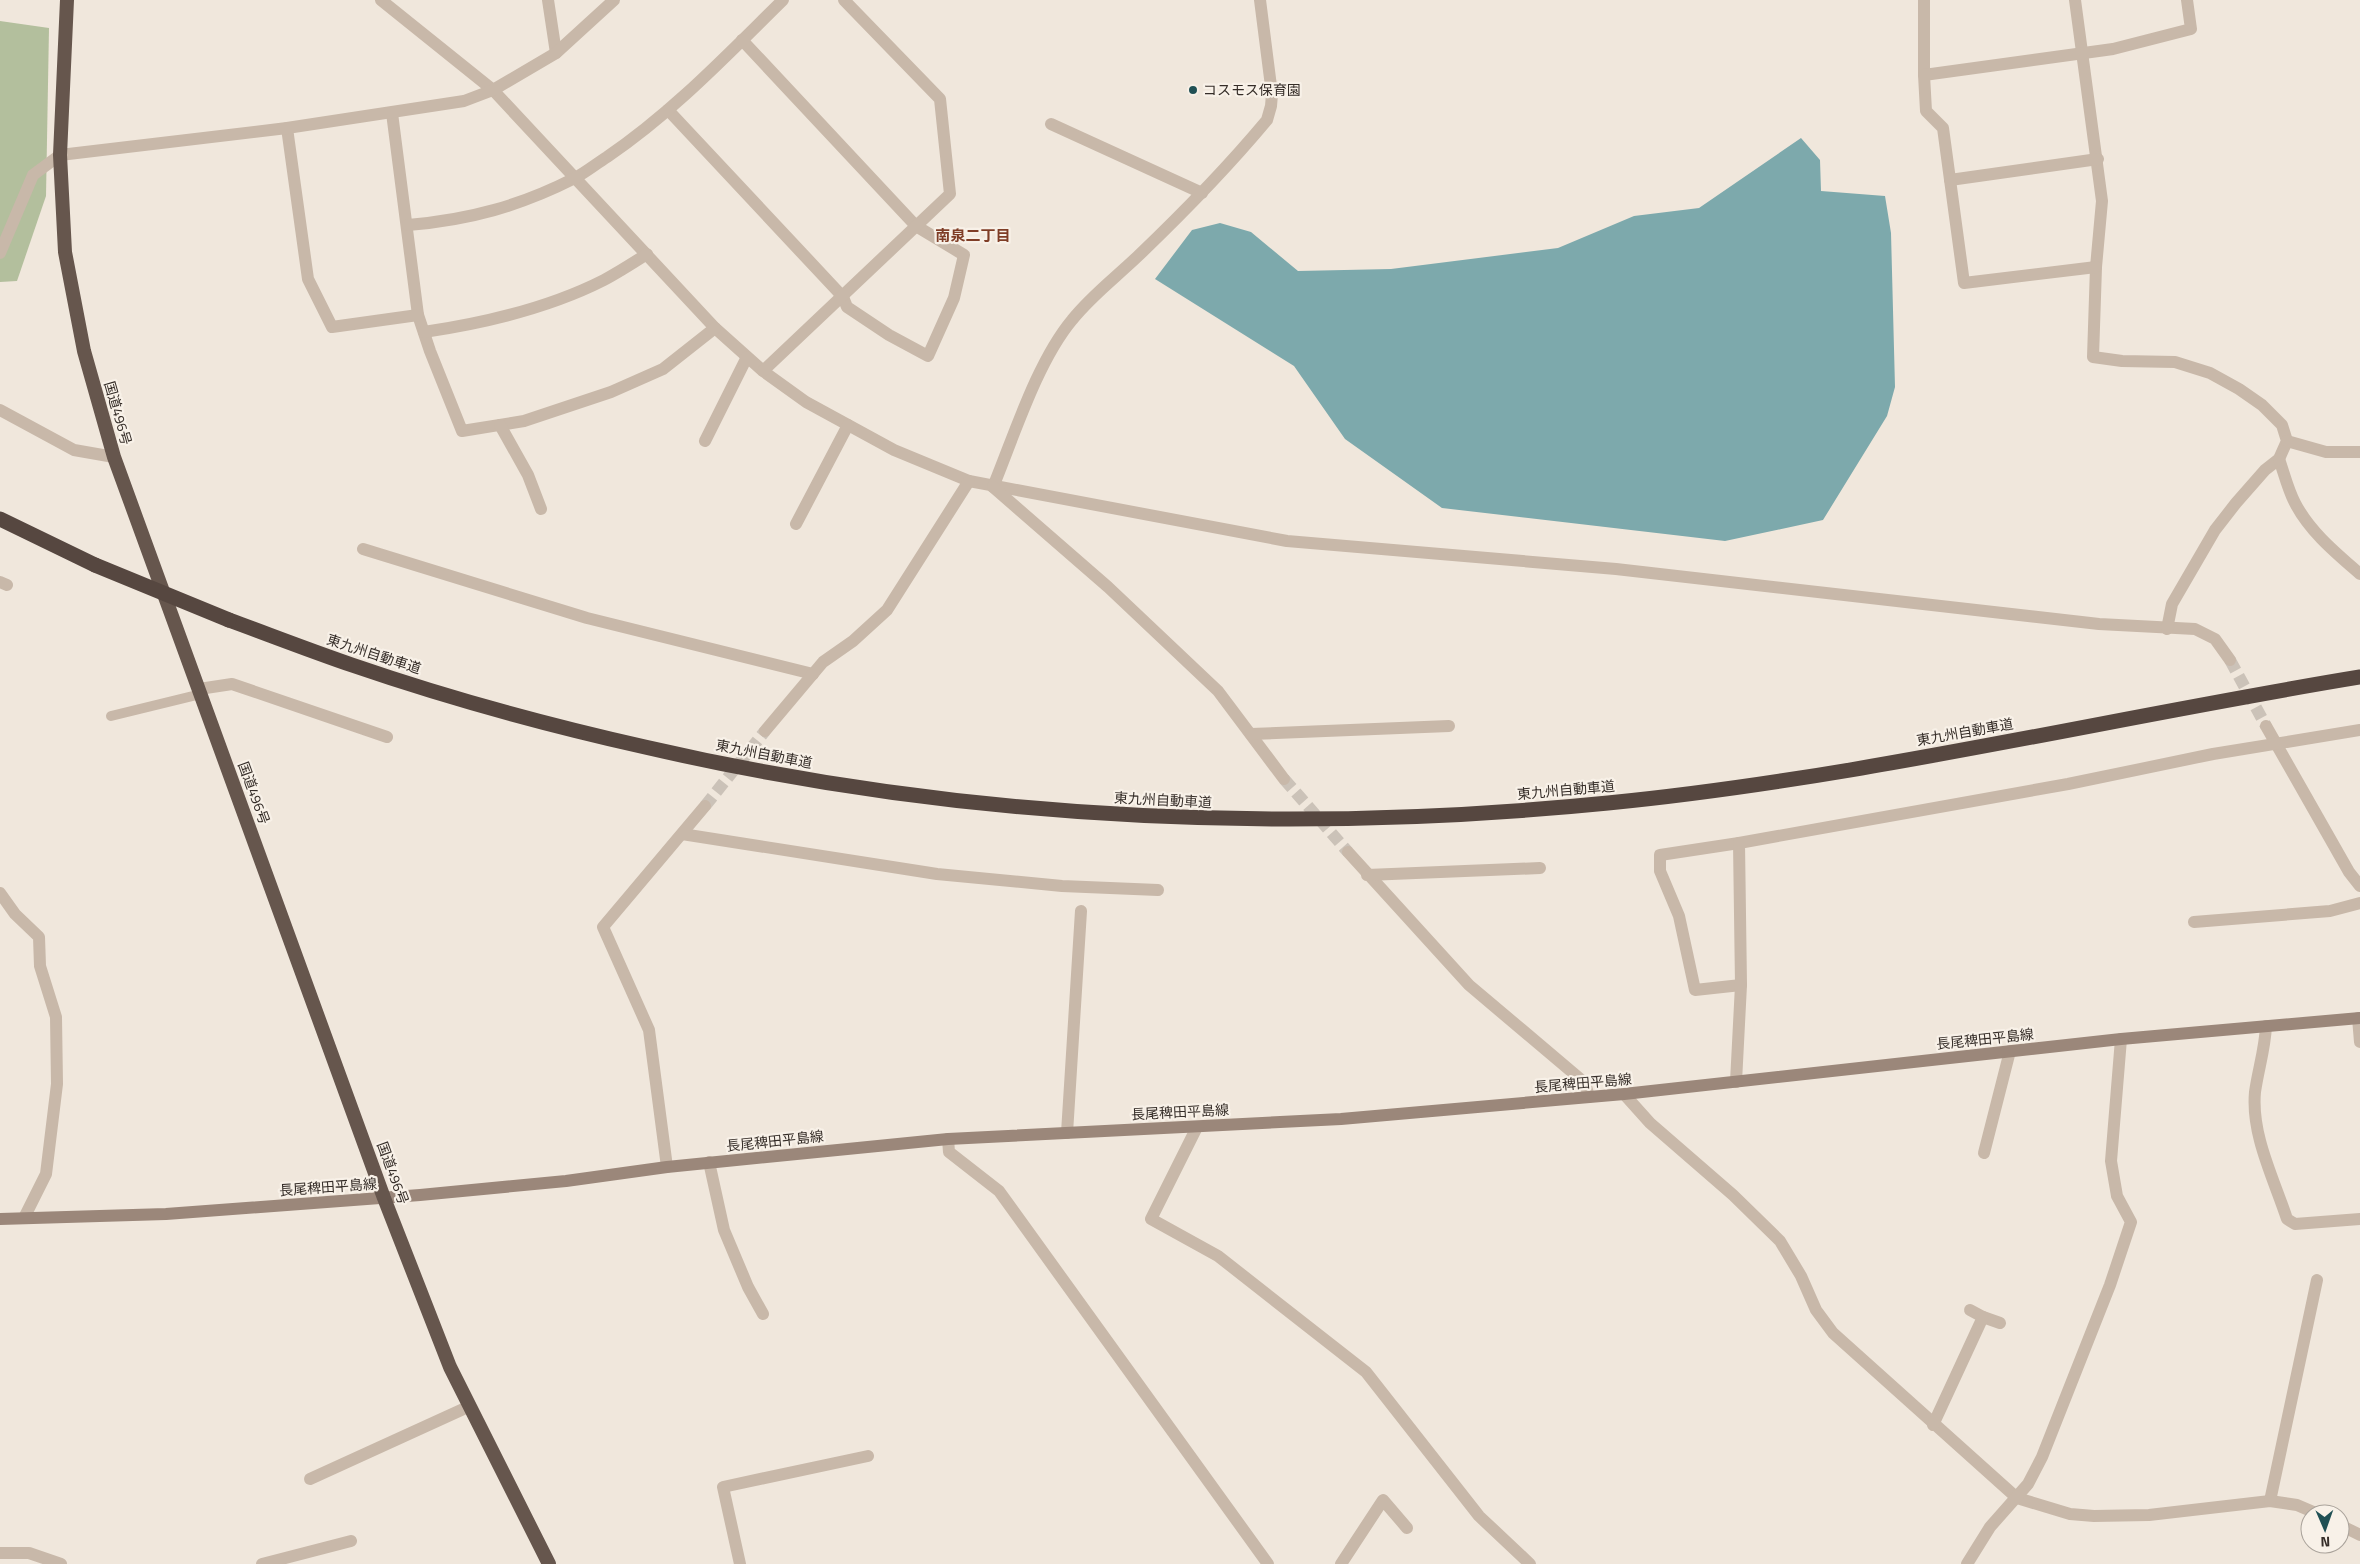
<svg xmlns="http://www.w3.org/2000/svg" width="2360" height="1564" font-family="'Titillium Web','Noto Sans JP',sans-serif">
  <rect width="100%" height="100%" fill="#f0e7dc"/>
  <polygon fill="#b3bf9d" points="0,21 49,28 46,196 17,281 0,282"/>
  <polygon fill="#7da9ac" points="1801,138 1820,160 1821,191 1885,196 1891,233 1895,387 1887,416 1823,520 1725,541 1442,508 1345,439 1294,366 1155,279 1192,230 1220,223 1251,232 1298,271 1391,269 1558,248 1634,216 1699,208"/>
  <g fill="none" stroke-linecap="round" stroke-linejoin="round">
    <g stroke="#cbc2b8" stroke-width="12" stroke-dasharray="12 6" stroke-linecap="butt">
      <polyline points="2230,660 2266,726"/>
      <polyline points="1284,779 1348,852"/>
      <polyline points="705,806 765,731"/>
    </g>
    <polyline stroke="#c8b8a9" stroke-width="10" points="111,716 201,694"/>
    <g stroke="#c8b8a9" stroke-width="12">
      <polyline points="381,0 493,90 715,328 763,371 806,402 894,450 969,481 1287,541 1616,569 2099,624 2195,629 2215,639 2230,660"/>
      <polyline points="548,0 556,53"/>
      <polyline points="2075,0 2102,201 2096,267 2093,357 2122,361 2175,362 2210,373 2239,389 2262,405 2282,425 2287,441 2279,459 2265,470 2236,503 2215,530 2172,604 2167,629"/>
      <polyline points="1924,75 1924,0"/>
      <polyline points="668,110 843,297 847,307 889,335 928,356 954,298 964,255 916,226 742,40"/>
      <polyline points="392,113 418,315 430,351 462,431 524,421 611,392 663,369 715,328"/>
      <polyline points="1051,124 1202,193"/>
      <polyline points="287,128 308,279 332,327 418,315"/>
      <polyline points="1950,180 2098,159"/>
      <path d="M 408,225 C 469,220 520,206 575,178 C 586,172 596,164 607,157 C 672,113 727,55 783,0"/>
      <polyline points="0,253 33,175 60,155 287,128 464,101 493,90 556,53 614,0"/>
      <polyline points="2096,267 1964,283 1943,128 1926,111 1924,75 2113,49 2191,29 2187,0"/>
      <path d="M 424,332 C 485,323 549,308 604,280 C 619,272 633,263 647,254"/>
      <polyline points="763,371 950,194 940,99 844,0"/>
      <polyline points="0,410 74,450 114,457"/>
      <polyline points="500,425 528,475 541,509"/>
      <polyline points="705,441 747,357"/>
      <polyline points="2287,441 2326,452 2360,452"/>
      <path d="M 2279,459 C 2284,473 2288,490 2295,503 C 2310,532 2336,553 2360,574"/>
      <path d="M 993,487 C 1014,436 1037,362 1072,320 C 1091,296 1115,278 1137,257 C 1183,213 1227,168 1267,120 L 1271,106 L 1272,94 L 1260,0"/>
      <polyline points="993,487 1108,587 1218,691 1284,779"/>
      <polyline points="796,524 848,425"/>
      <polyline points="363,549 587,618 813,674"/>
      <polyline points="0,582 7,585"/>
      <polyline points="199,689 232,684 387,737"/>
      <polyline points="2266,726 2349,872 2360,886"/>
      <polyline points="765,731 823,662 853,641 887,610 969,481"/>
      <polyline points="1251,734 1449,726"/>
      <polyline points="682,834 937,874 1062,886 1158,890"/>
      <polyline points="1739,843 1660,855 1660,871 1679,916 1695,990 1741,985"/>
      <polyline points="1348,852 1469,985 1585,1083 1589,1097"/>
      <polyline points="1367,875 1540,868"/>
      <polyline points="0,893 15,914 39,937 40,966 56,1017 57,1084 46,1174 24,1218"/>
      <polyline points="2194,922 2330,911 2360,903"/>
      <polyline points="2358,1018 2360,1042"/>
      <path d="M 2266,1026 C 2265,1049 2258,1070 2255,1092 C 2251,1135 2274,1179 2287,1219 L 2295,1224 L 2360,1219"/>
      <polyline points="1736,1082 1741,985 1739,843 2068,784 2213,754 2360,730"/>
      <polyline points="1624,1094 1650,1123 1733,1195 1780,1241 1801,1276 1816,1310 1833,1333 2017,1498 2070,1514 2094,1516 2149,1515 2270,1501 2297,1505 2318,1514"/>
      <polyline points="1197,1127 1151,1219 1218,1256 1366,1372 1479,1516 1530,1564"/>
      <polyline points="1067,1133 1081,911"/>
      <polyline points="948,1139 949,1152 999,1191 1268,1564"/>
      <polyline points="1984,1153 2010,1051"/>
      <polyline points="709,1162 724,1230 748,1287 763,1314"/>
      <polyline points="667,1167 649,1030 603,927 705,806"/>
      <polyline points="1983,1317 2000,1323"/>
      <polyline points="1933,1425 1983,1317 1970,1310"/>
      <polyline points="310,1479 470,1406"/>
      <polyline points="2270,1501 2317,1280"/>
      <polyline points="2340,1525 2360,1535"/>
      <polyline points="0,1553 29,1553 61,1564"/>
      <polyline points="262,1564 351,1541"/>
      <polyline points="740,1564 723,1487 868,1456"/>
      <polyline points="1341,1564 1383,1500 1407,1528"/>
      <polyline points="1967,1564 1990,1527 2028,1484 2042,1457 2110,1285 2131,1222 2117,1196 2111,1161 2121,1039"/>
    </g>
    <polyline stroke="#9b877a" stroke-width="12" points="0,1219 166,1214 420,1195 566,1181 667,1167 948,1139 1341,1119 1624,1094 2121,1039 2360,1018"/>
    <polyline stroke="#66564d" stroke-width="14" points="67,0 60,155 65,252 84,351 114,457 384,1198 450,1367 549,1564"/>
    <g stroke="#564740" stroke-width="15">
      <polyline points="0,519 95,565"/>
      <path d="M 229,620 C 270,635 311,651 352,665 C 448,698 547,725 645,747 C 961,820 1287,835 1608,803 C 1861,778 2109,718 2360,677"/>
    </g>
    <polyline stroke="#564740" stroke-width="15" points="95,565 229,620"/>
  </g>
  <circle fill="#205054" stroke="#f8f1e8" stroke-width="2" cx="1193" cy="90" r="5"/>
  <g text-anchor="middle" stroke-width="4.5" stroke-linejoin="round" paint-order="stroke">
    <g font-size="14" fill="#352d28" stroke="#f8f1e8" text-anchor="start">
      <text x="1203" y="95">コスモス保育園</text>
    </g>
    <g font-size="14" fill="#352d28" stroke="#f8f1e8">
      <text transform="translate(118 413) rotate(74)" y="5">国道496号</text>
      <text transform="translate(374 654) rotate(18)" y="5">東九州自動車道</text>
      <text transform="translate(1965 732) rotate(-10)" y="5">東九州自動車道</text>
      <text transform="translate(764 754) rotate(11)" y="5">東九州自動車道</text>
      <text transform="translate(1566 790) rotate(-5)" y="5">東九州自動車道</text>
      <text transform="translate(254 793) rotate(70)" y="5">国道496号</text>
      <text transform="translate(1163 800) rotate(3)" y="5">東九州自動車道</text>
      <text transform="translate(1985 1039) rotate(-6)" y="5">長尾稗田平島線</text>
      <text transform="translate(1583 1083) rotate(-5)" y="5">長尾稗田平島線</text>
      <text transform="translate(1180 1112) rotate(-3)" y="5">長尾稗田平島線</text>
      <text transform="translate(775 1141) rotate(-6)" y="5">長尾稗田平島線</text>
      <text transform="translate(393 1173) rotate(70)" y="5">国道496号</text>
      <text transform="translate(328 1187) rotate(-4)" y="5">長尾稗田平島線</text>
    </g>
    <g font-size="15" font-weight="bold" fill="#7f3d26" stroke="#f8f1e8">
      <text x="973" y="241">南泉二丁目</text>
    </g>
  </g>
  <g transform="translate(2325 1529) rotate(178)"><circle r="24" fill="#f8f1e8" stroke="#aaa39b"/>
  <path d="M0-4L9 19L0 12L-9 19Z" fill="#205054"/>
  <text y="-8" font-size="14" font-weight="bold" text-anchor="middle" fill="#352d28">N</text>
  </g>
</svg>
